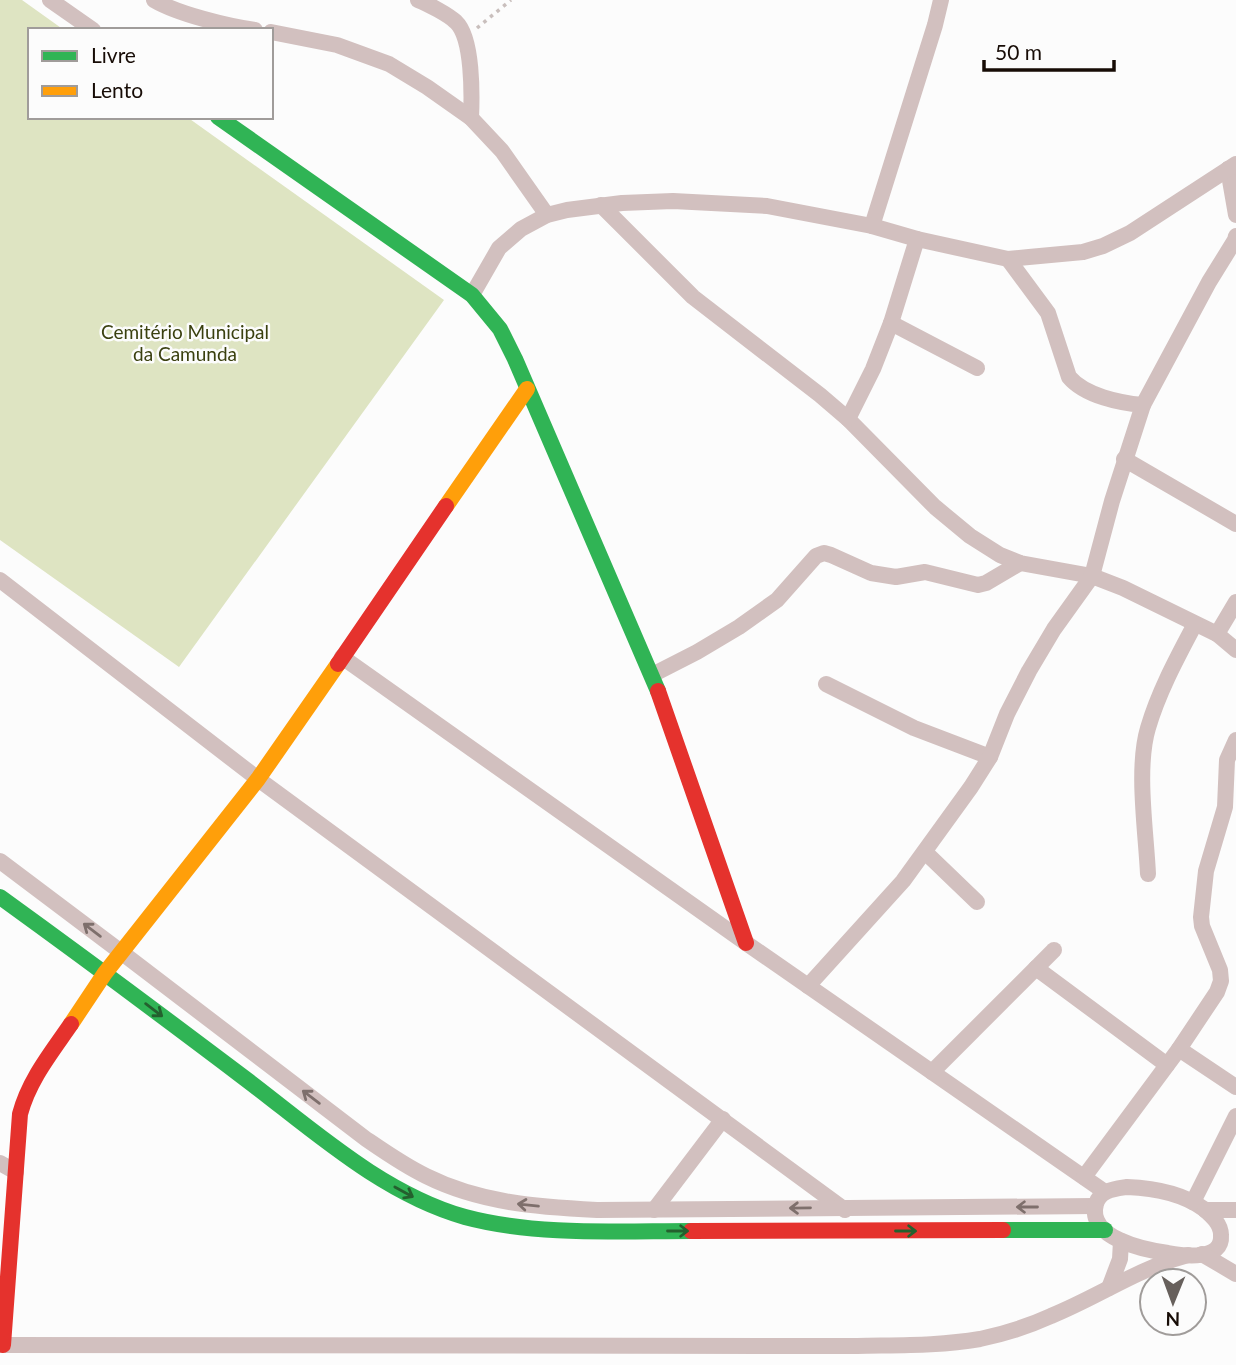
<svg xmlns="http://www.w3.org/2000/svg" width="1236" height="1365" font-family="Lato,sans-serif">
  <rect width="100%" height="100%" fill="#fcfcfc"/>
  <polygon fill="#dee4c2" points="0,0 22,0 64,30 30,30 30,117 187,117 444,300 179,667 0,540"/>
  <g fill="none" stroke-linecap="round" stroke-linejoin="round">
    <polyline stroke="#c9bfbd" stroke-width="3.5" stroke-dasharray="3.5 5" stroke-linecap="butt" points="477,28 511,0"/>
    <g stroke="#d2c0bf" stroke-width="16">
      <polyline points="50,0 93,30"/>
      <path d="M 154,0 C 178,14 227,26 255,30"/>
      <path d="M 418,0 C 428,4 449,15 456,22 C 473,38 472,96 471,118"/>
      <polyline points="271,32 337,45 389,64 427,87 471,118 502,151 547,215"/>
      <polyline points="1228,169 1236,215"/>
      <polyline points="601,205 693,297 820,395 848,419 935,507 970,536 1000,555 1020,563 1092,576 1123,588 1217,634 1236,650"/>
      <polyline points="872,226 935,25 941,0"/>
      <polyline points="472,295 499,248 521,229 547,215 567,210 622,203 673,201 767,206 872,226 917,239 1008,259 1029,257 1083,252 1103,246 1130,233 1236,164"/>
      <polyline points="891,323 977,368"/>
      <polyline points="1143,405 1209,282 1235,240 1236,236"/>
      <polyline points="848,419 873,369 891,323 917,239"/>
      <polyline points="1124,459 1236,524"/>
      <polyline points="0,580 258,779 845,1210"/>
      <polyline points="1217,634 1236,602"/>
      <polyline points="342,657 746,943 1105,1192"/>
      <polyline points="652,675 697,652 739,627 777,600 816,556 824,553 831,555 871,573 896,577 925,572 978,585 986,583 1020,563"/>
      <polyline points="826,684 914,728 990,757"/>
      <polyline points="925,852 977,902"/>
      <path d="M 0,861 L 121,952 L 366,1139 C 385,1152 405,1166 426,1176 C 480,1203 538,1207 597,1210 L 1095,1206"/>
      <path d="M 1148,874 C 1146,831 1136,768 1148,728 C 1159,691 1177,658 1195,624"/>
      <polyline points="1036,968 1167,1065"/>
      <path d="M 808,986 L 903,881 L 971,787 L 990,757 L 1007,714 L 1029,671 L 1054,629 L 1092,576 L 1112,501 L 1143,405 C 1120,403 1085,396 1069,377 L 1048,313 L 1008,259"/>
      <polyline points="1179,1049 1236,1087"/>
      <polyline points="932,1072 1054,950"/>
      <polyline points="0,1163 16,1172"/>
      <polyline points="1084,1177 1179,1049 1217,992 1221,981 1220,970 1202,926 1201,917 1206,871 1225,807 1227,760 1236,740"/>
      <path d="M 1127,1187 C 1153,1188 1182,1193 1204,1209 C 1212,1216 1221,1224 1221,1235 C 1223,1261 1184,1256 1168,1253 C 1145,1250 1086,1238 1096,1204 C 1100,1190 1114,1189 1127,1187 Z"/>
      <polyline points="1193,1202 1236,1116"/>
      <polyline points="654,1210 723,1119"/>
      <polyline points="1205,1210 1236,1210"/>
      <polyline points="1202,1254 1236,1274"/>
      <polyline points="1109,1288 1120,1259 1121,1241"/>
      <path d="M 0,1345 L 857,1346 C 898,1345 939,1346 980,1339 C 1004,1334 1029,1326 1051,1316 C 1098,1297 1139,1268 1188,1255"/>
    </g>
    <g stroke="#30b455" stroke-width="16">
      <polyline points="218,117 472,295 500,329 515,359 658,691"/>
      <path d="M 0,897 C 83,957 165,1018 247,1080 C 313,1130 383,1194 465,1217 C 536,1236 618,1231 691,1231"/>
      <polyline points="1003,1230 1105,1230"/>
    </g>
    <g stroke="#ff9f0a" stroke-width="16">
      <polyline points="446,506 527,389"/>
      <polyline points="71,1024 105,973 258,779 338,664"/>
    </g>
    <g stroke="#e5322d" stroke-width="16">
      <polyline points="338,664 446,506"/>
      <polyline points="658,691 746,943"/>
      <polyline points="691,1231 1003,1230"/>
      <path d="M 3,1345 L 20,1114 C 29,1080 51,1053 71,1024"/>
    </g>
  </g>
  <defs><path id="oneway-shaft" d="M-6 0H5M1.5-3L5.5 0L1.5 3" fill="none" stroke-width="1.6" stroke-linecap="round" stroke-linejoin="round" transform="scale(1.75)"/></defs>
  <g stroke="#7e6f6c">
    <use href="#oneway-shaft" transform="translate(92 930) rotate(-143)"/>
    <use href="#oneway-shaft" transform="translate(311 1097) rotate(-143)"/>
    <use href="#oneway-shaft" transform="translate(528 1205) rotate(-174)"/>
    <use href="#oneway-shaft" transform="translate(1027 1207) rotate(180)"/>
    <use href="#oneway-shaft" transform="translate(800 1208) rotate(179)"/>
  </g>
  <g stroke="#24602e">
    <use href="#oneway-shaft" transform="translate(154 1010) rotate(37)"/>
    <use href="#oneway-shaft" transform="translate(404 1192) rotate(29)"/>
    <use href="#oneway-shaft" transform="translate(678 1231)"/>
    <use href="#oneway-shaft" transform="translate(906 1231)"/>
  </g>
  <g text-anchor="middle" stroke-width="5" stroke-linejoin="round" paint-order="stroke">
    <g font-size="19" fill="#3a400f" stroke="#fcfcfc">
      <text x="185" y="339">Cemitério Municipal<tspan x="185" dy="22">da Camunda</tspan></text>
    </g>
  </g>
  <rect x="28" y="28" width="245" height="91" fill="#fcfcfc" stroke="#a09c9a" stroke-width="2"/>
  <rect x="42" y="51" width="35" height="10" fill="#30b455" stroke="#a09c9a" stroke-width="2"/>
  <text x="91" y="63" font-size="21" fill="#170c06">Livre</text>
  <rect x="42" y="86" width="35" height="10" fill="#ff9f0a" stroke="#a09c9a" stroke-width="2"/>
  <text x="91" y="98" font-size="21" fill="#170c06">Lento</text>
  <g transform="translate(1173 1302) rotate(181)"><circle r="33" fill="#fcfcfc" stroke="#a09c9a" stroke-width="2"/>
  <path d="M0-5L12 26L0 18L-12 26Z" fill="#67605c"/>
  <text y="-10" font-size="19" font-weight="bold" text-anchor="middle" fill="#170c06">N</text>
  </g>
  <path d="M984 60v10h130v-10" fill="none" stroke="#170c06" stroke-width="3.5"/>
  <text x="995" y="60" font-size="21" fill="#170c06" stroke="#fcfcfc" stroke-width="5" paint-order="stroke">50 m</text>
</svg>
